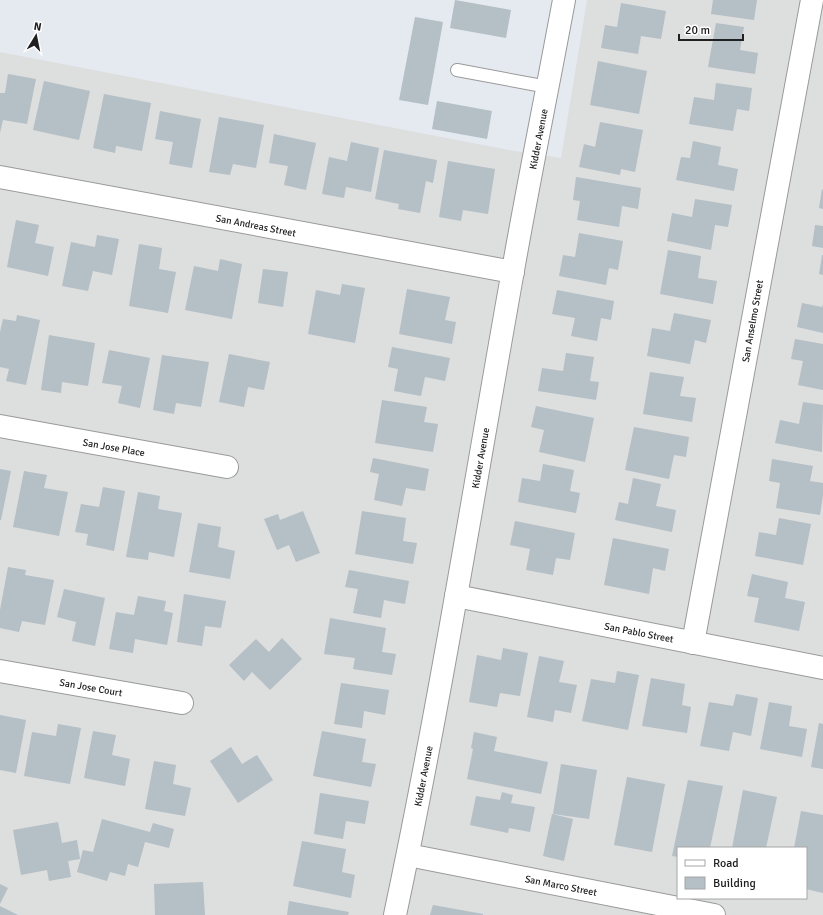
<svg xmlns="http://www.w3.org/2000/svg" width="823" height="915" font-family="Signika,sans-serif">
  <rect width="100%" height="100%" fill="#e5eaf1"/>
  <path fill="#dddede" fill-rule="evenodd" d="M 587,0 L 823,0 L 823,915 L 0,915 L 0,52 L 509,150 L 561,158 ZM 678,848 L 806,848 L 806,898 L 678,898 Z"/>
  <g fill="#b4bfc6">
    <polygon points="455,0 511,10 506,38 450,28"/>
    <polygon points="713,0 757,0 754,20 711,14"/>
    <polygon points="621,3 666,11 661,39 641,36 638,54 601,48 605,25 617,27"/>
    <polygon points="415,17 443,22 428,105 399,100"/>
    <polygon points="716,23 744,27 740,50 758,53 755,74 708,67"/>
    <polygon points="598,61 647,71 639,114 590,105"/>
    <polygon points="8,74 36,79 27,124 3,120 0,133 0,93 5,93"/>
    <polygon points="44,81 90,91 79,140 33,130"/>
    <polygon points="716,83 752,88 749,111 737,109 733,131 689,124 694,97 714,100"/>
    <polygon points="104,94 151,103 142,151 116,146 115,153 93,148"/>
    <polygon points="437,101 492,111 487,139 432,129"/>
    <polygon points="160,111 201,119 192,168 169,164 173,142 155,139"/>
    <polygon points="219,117 264,125 256,168 233,164 230,175 209,172"/>
    <polygon points="600,122 643,130 635,172 621,169 620,175 579,167 584,144 595,147"/>
    <polygon points="274,134 316,143 306,190 284,185 288,166 269,163"/>
    <polygon points="693,141 721,147 718,165 738,169 734,191 676,180 681,157 690,158"/>
    <polygon points="351,142 379,148 371,192 346,187 344,198 322,194 329,157 347,161"/>
    <polygon points="384,150 437,160 433,183 426,181 420,213 398,209 399,204 375,199"/>
    <polygon points="448,161 495,169 488,214 463,210 461,221 439,217"/>
    <polygon points="576,177 641,188 638,209 622,206 619,227 577,220 580,201 573,200"/>
    <polygon points="822,189 823,190 823,209 819,208"/>
    <polygon points="695,199 732,205 728,227 715,225 711,250 667,241 672,213 692,217"/>
    <polygon points="16,220 39,225 35,243 54,247 48,276 7,267"/>
    <polygon points="815,225 823,226 823,248 812,246"/>
    <polygon points="579,233 623,241 618,270 609,268 606,285 559,276 563,255 575,257"/>
    <polygon points="97,235 119,239 112,275 93,271 88,291 62,286 71,242 95,247"/>
    <polygon points="139,244 162,248 159,269 176,272 168,313 129,306"/>
    <polygon points="668,250 701,256 698,278 717,281 713,304 660,294"/>
    <polygon points="822,255 823,255 823,275 819,274"/>
    <polygon points="220,259 242,264 232,319 185,310 194,266 218,271"/>
    <polygon points="263,269 288,272 283,307 258,303"/>
    <polygon points="342,284 365,288 355,343 308,334 316,290 340,295"/>
    <polygon points="407,289 450,297 445,320 456,322 452,344 399,334"/>
    <polygon points="557,290 614,301 611,320 601,318 597,341 571,336 575,318 552,314"/>
    <polygon points="802,303 822,307 823,304 823,333 797,327"/>
    <polygon points="674,313 711,320 706,343 695,340 690,364 647,356 652,328 670,331"/>
    <polygon points="17,315 40,320 26,385 6,381 9,369 0,367 0,332 3,319 16,321"/>
    <polygon points="49,335 95,343 88,386 62,382 61,393 41,390"/>
    <polygon points="795,339 823,344 823,390 798,385 803,361 791,359"/>
    <polygon points="392,347 450,358 445,381 425,377 421,396 394,391 398,369 388,367"/>
    <polygon points="109,350 150,358 140,408 118,403 122,386 102,383"/>
    <polygon points="566,353 594,357 590,381 599,382 596,400 538,391 542,368 563,371"/>
    <polygon points="229,354 270,362 264,390 248,387 244,407 219,402"/>
    <polygon points="162,355 209,362 201,407 176,403 174,414 153,410"/>
    <polygon points="650,372 684,377 680,396 696,398 692,422 643,414"/>
    <polygon points="382,400 427,407 424,422 438,424 433,452 375,443"/>
    <polygon points="803,402 823,405 822,452 775,443 780,420 799,424"/>
    <polygon points="536,406 594,418 585,462 539,452 544,430 531,427"/>
    <polygon points="634,427 689,437 686,457 674,455 669,479 625,470"/>
    <polygon points="373,458 429,469 425,491 406,488 402,506 374,500 379,474 370,472"/>
    <polygon points="772,459 813,466 810,481 823,483 823,495 820,515 776,508 780,483 769,481"/>
    <polygon points="543,464 574,470 570,491 580,493 576,513 518,502 522,478 540,481"/>
    <polygon points="0,469 11,471 1,520 0,520"/>
    <polygon points="24,471 47,475 44,488 68,492 59,536 13,527"/>
    <polygon points="633,478 661,484 656,506 676,510 672,532 615,520 619,502 628,504"/>
    <polygon points="103,487 125,491 114,551 86,545 88,534 75,532 81,504 99,507"/>
    <polygon points="138,492 160,496 158,509 182,513 174,557 149,552 148,560 126,557"/>
    <polygon points="303,511 320,553 296,562 289,545 277,550 264,519 278,514 280,520"/>
    <polygon points="362,511 406,518 403,541 417,543 413,564 355,554"/>
    <polygon points="779,518 811,524 803,565 755,556 759,532 776,535"/>
    <polygon points="515,521 575,533 570,560 556,558 553,575 526,570 530,549 510,545"/>
    <polygon points="198,523 221,527 218,547 235,551 230,579 189,572"/>
    <polygon points="613,538 669,549 665,571 653,568 649,594 604,585"/>
    <polygon points="8,567 26,570 25,575 54,580 45,625 22,621 19,632 0,628 0,610"/>
    <polygon points="349,570 409,581 405,604 384,600 381,618 353,613 358,589 345,587"/>
    <polygon points="752,574 788,582 785,598 805,602 799,631 754,622 759,598 747,596"/>
    <polygon points="64,589 105,598 95,646 72,641 76,622 57,617"/>
    <polygon points="184,594 226,601 221,628 205,626 202,646 177,642"/>
    <polygon points="138,596 166,601 164,611 173,613 167,645 135,639 133,653 109,649 116,612 134,615"/>
    <polygon points="330,618 386,628 382,652 396,654 392,675 353,669 355,658 324,654"/>
    <polygon points="282,638 302,659 270,690 252,672 244,681 229,665 256,639 269,652"/>
    <polygon points="503,648 528,653 520,696 500,693 497,707 469,702 477,655 501,660"/>
    <polygon points="539,656 564,661 559,682 577,685 571,713 555,710 553,722 527,717"/>
    <polygon points="617,671 639,675 628,730 582,721 591,679 615,683"/>
    <polygon points="651,678 685,684 682,705 691,707 687,733 642,726"/>
    <polygon points="341,683 389,690 385,715 364,711 362,728 334,724"/>
    <polygon points="736,694 758,698 751,736 733,732 729,751 700,746 709,702 733,706"/>
    <polygon points="769,702 792,706 789,726 807,729 802,757 760,749"/>
    <polygon points="0,715 26,720 16,773 0,770"/>
    <polygon points="819,723 823,724 823,769 811,767"/>
    <polygon points="58,724 81,728 70,784 24,776 32,732 56,736"/>
    <polygon points="93,731 116,735 112,755 130,759 125,786 84,778"/>
    <polygon points="322,731 366,739 362,762 376,764 371,787 313,776"/>
    <polygon points="474,732 497,737 494,751 548,762 541,794 467,779 473,749 471,748"/>
    <polygon points="231,747 242,764 257,755 273,780 238,803 210,761"/>
    <polygon points="154,761 176,765 173,784 191,788 185,816 145,809"/>
    <polygon points="561,764 597,770 589,819 553,814"/>
    <polygon points="627,777 665,784 652,852 614,845"/>
    <polygon points="688,780 723,786 710,848 678,848 678,857 672,856"/>
    <polygon points="743,790 777,797 766,848 732,848"/>
    <polygon points="502,792 513,795 511,803 535,807 530,832 509,828 508,833 470,825 476,796 500,800"/>
    <polygon points="320,793 369,801 365,824 346,821 343,839 314,834"/>
    <polygon points="801,811 823,815 823,893 806,889 806,848 794,848"/>
    <polygon points="552,814 573,819 564,861 543,856"/>
    <polygon points="102,819 150,832 153,823 174,829 169,848 145,842 138,867 128,864 125,876 110,872 107,881 77,872 83,850 93,852"/>
    <polygon points="58,822 62,843 77,840 80,859 68,861 71,877 49,881 47,870 21,875 13,830"/>
    <polygon points="302,841 346,849 342,872 355,875 351,898 293,886"/>
    <polygon points="203,882 205,915 155,915 154,884"/>
    <polygon points="0,884 8,888 0,904"/>
    <polygon points="289,901 349,912 348,915 287,915"/>
    <polygon points="433,905 483,914 483,915 430,915"/>
    <polygon points="0,906 18,915 0,915"/>
  </g>
  <g fill="none" stroke-linecap="round" stroke-linejoin="round">
    <defs>
      <polyline id="service" points="457,70 548,87"/>
      <g id="minor">
        <polyline points="0,177 513,272"/>
        <polyline points="0,426 227,467"/>
        <polyline points="456,596 823,668"/>
        <polyline points="693,643 812,0"/>
        <polyline points="0,671 182,703"/>
        <polyline points="408,855 714,915"/>
        <path d="M 395,915 C 440,703 474,489 512,276 C 528,184 547,92 564,0"/>
      </g>
    </defs>
    <use href="#service" stroke="#9a9a9a" stroke-width="14"/>
    <use href="#minor" stroke="#9a9a9a" stroke-width="24"/>
    <use href="#service" stroke="#fff" stroke-width="12"/>
    <use href="#minor" stroke="#fff" stroke-width="22"/>
  </g>
  <g text-anchor="middle" stroke-width="3.5" stroke-linejoin="round" paint-order="stroke">
    <g font-size="10" fill="#202020" stroke="#fff">
      <text transform="translate(538 139) rotate(-79)" y="4">Kidder Avenue</text>
      <text transform="translate(256 225) rotate(11)" y="4">San Andreas Street</text>
      <text transform="translate(752 321) rotate(-80)" y="4">San Anselmo Street</text>
      <text transform="translate(114 447) rotate(10)" y="4">San Jose Place</text>
      <text transform="translate(480 458) rotate(-80)" y="4">Kidder Avenue</text>
      <text transform="translate(639 632) rotate(11)" y="4">San Pablo Street</text>
      <text transform="translate(91 687) rotate(10)" y="4">San Jose Court</text>
      <text transform="translate(423 776) rotate(-79)" y="4">Kidder Avenue</text>
      <text transform="translate(561 885) rotate(11)" y="4">San Marco Street</text>
    </g>
  </g>
  <rect x="677" y="847" width="130" height="52" fill="#ffffff" stroke="#a6a6a6"/>
  <rect x="685" y="860" width="20" height="6" fill="#ffffff" stroke="#a6a6a6"/>
  <text x="713" y="867" font-size="12" fill="#202020">Road</text>
  <rect x="685" y="877" width="20" height="12" fill="#b4bfc6" stroke="#a6a6a6"/>
  <text x="713" y="887" font-size="12" fill="#202020">Building</text>
  <g transform="translate(36 36) rotate(10)" stroke="#ffffff" stroke-width="3" paint-order="stroke">
  <path d="M0-3L7 15L0 10L-7 15Z" fill="#202020"/>
  <text y="-6" font-size="11" font-weight="bold" text-anchor="middle" fill="#202020">N</text>
  </g>
  <path d="M679 34v6h64v-6" fill="none" stroke="#202020" stroke-width="2"/>
  <text x="685" y="34" font-size="12" fill="#202020" stroke="#ffffff" stroke-width="3" paint-order="stroke">20 m</text>
</svg>
